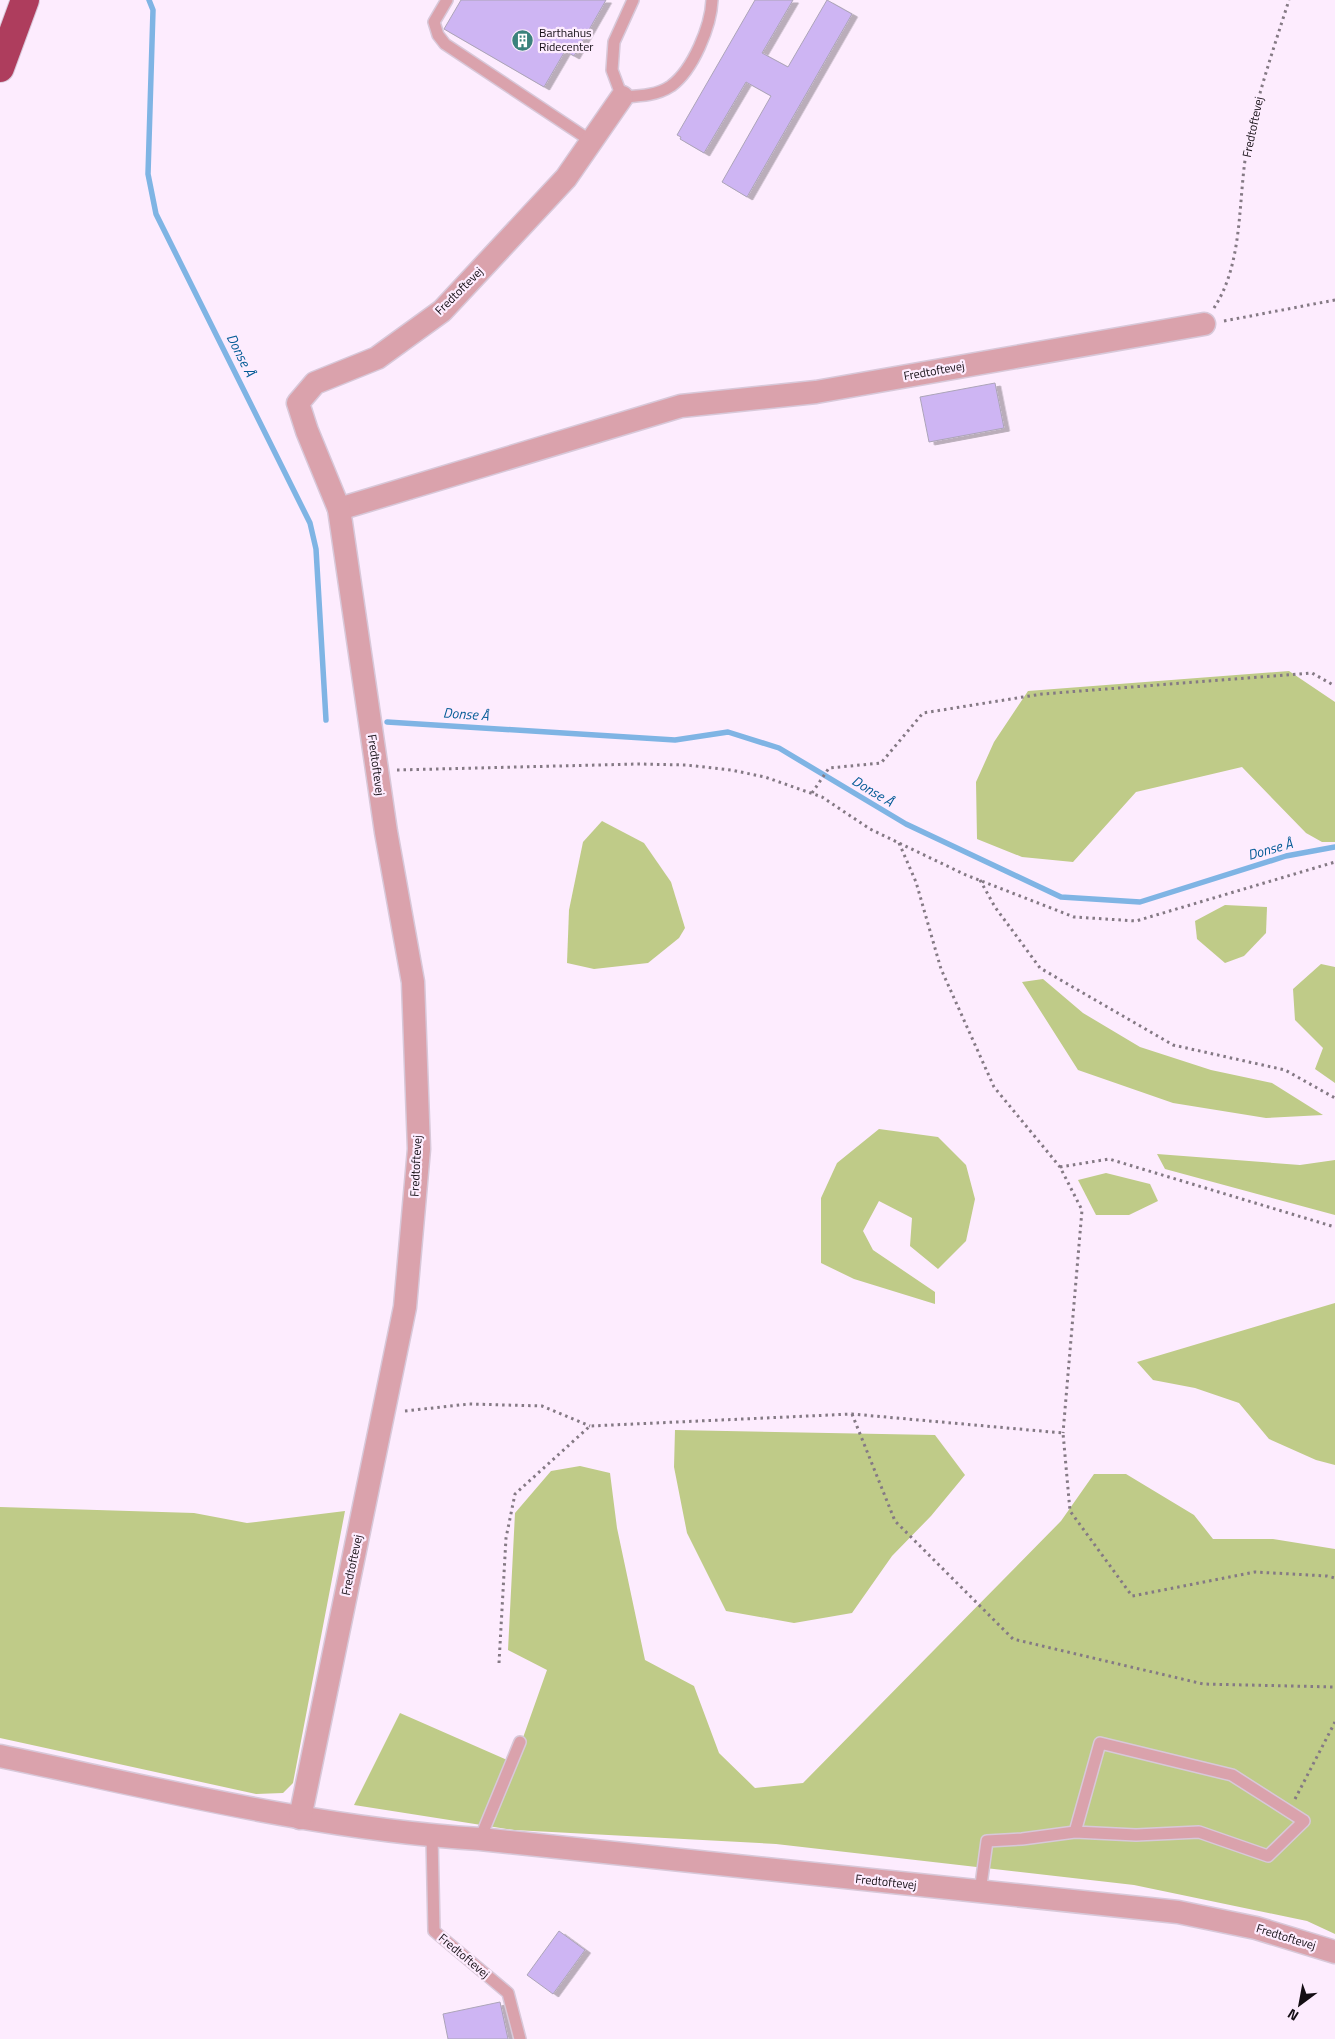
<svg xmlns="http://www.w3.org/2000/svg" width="1335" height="2039" font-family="'Titillium Web',sans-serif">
  <defs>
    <filter id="shadow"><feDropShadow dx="5.5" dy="3" stdDeviation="0" flood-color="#0004"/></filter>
  </defs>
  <rect width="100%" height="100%" fill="#fdecfe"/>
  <g fill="#bfcb88">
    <polygon points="1289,671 1335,702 1335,842 1322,842 1306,833 1242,767 1136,792 1073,862 1022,857 977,839 976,782 994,742 1028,691"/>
    <polygon points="602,821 644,843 671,882 685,928 679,938 648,963 594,969 567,963 569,910 583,842"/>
    <polygon points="1225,905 1267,907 1266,933 1244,956 1225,963 1197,939 1195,921"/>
    <polygon points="1321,964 1335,967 1335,1083 1315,1069 1323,1048 1295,1020 1293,989"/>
    <polygon points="1043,979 1083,1013 1140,1047 1211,1070 1272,1083 1323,1115 1266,1118 1173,1103 1078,1070 1022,982"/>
    <polygon points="879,1129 938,1137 966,1165 975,1199 966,1241 938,1269 910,1246 912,1218 879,1201 863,1231 873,1250 935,1292 935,1304 854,1279 821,1263 821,1198 837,1163"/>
    <polygon points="1157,1154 1300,1165 1335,1160 1335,1215 1165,1169"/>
    <polygon points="1106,1173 1150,1184 1158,1201 1129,1215 1096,1215 1078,1180"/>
    <polygon points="1335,1303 1335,1465 1316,1460 1269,1439 1239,1403 1195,1388 1153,1380 1137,1362"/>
    <polygon points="675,1430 935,1435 965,1475 931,1516 892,1556 852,1613 794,1623 726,1611 687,1533 674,1467"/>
    <polygon points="580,1466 610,1473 617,1528 645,1660 694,1686 719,1753 755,1788 803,1783 1061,1521 1094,1474 1126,1474 1194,1515 1213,1539 1273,1539 1335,1549 1335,1934 1307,1921 1134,1885 776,1844 514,1830 354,1805 400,1713 514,1763 547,1670 508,1650 515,1513 551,1471"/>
    <polygon points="0,1507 194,1513 247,1523 345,1511 293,1783 283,1793 256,1794 0,1738"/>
  </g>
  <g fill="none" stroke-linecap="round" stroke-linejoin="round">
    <g stroke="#7fb4e4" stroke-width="5.5">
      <polyline points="149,0 153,10 148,174 156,214 310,523 316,549 326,720"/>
      <polyline points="387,722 675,740 728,732 779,748 906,824 1061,897 1140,902 1286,856 1335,847"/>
    </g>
  </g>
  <g fill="#ceb5f3" stroke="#aca4b8" filter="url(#shadow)">
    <polygon points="461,0 606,0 574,56 565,51 544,87 444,29"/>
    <polygon points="755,0 793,0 762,53 788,67 827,0 852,14 747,197 722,182 771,96 746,82 704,153 680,139 681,137 677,135"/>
    <polygon points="995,383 1004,428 929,442 920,397"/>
    <polygon points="559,1931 585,1950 553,1994 527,1975"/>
    <polygon points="500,2002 508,2039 448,2039 443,2014"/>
  </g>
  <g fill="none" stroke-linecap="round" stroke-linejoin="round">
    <defs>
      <g id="lane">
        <polyline points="447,0 434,22 438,35 445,44 591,141"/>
        <path d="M 633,0 L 614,42 L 612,70 L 622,97 C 639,96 656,96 671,86 C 693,70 711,26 712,0"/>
        <polyline points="432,1836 434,1931 508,1993 520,2039"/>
        <polyline points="480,1839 520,1742"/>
        <polyline points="980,1892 987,1841 1022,1839 1075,1832 1136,1835 1199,1832 1268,1856 1304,1821 1232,1775 1100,1743 1075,1832"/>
      </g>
      <g id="street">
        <polyline points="339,509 681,406 816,392 1204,324"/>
        <path d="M 0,1756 C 159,1789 318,1829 480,1839 L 1178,1912 L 1256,1928 L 1335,1952"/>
        <polyline points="300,1818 405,1307 419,1149 413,982 386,832 339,509 307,431 298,403 315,383 377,358 442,311 566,178 622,97"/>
      </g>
      <polyline id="highway" points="0,68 25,0"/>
    </defs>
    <use href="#lane" stroke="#d8c8d9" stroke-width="14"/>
    <use href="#street" stroke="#d8c8d9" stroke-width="25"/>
    <use href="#highway" stroke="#d8c8d9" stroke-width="30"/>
    <g stroke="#847984" stroke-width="3" stroke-dasharray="2.5 4" stroke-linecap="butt">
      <path d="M 1214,308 C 1245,260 1237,197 1248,142 C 1258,94 1274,47 1289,0"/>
      <polyline points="1224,321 1335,300"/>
      <polyline points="397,770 638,764 686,765 731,770 765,777 822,797 870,829 899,843 966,875 1074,917 1136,921 1335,862"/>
      <polyline points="812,793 829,768 881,763 923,713 1042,694 1312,673 1335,686"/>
      <polyline points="899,843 916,882 941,969 994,1087 1060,1167 1082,1210 1063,1433"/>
      <polyline points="980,880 995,907 1040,968 1173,1045 1285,1070 1335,1098"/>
      <polyline points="1060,1167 1109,1159 1335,1227"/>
      <polyline points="405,1411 469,1404 542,1406 590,1426"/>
      <polyline points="852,1414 895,1521 1013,1639 1203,1684 1335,1687"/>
      <polyline points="499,1663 506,1538 515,1494 590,1426 852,1414 1063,1433 1070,1511 1132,1596 1255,1572 1327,1576 1335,1578"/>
      <polyline points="1295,1799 1335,1722"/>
    </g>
    <use href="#lane" stroke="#daa2ac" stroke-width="11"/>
    <use href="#street" stroke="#daa2ac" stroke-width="22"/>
    <use href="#highway" stroke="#ae3d5d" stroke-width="28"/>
  </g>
  <defs>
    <symbol id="building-disc" viewBox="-11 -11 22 22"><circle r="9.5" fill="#3b827c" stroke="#fdecfe"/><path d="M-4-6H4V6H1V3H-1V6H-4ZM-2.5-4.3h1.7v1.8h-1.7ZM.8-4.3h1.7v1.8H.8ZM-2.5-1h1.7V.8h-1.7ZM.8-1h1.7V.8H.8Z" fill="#fff"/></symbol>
  </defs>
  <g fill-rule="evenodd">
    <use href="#building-disc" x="510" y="28" width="25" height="25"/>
  </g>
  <g text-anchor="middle" stroke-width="4.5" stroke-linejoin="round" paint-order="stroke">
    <g font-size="12" fill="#140e14" stroke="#fdecfe" text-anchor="start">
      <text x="539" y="37">Barthahus<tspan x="539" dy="14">Ridecenter</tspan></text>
    </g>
    <g font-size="12" fill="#140e14" stroke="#fdecfe">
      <text transform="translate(1253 127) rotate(-78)" y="4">Fredtoftevej</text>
      <text transform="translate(459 291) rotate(-45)" y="4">Fredtoftevej</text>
      <text transform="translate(934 371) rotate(-10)" y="4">Fredtoftevej</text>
      <text transform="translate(376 765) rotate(82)" y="4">Fredtoftevej</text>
      <text transform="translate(416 1166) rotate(-87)" y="4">Fredtoftevej</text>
      <text transform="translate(352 1565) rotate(-78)" y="4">Fredtoftevej</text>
      <text transform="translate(886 1882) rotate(6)" y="4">Fredtoftevej</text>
      <text transform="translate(1286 1937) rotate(17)" y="4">Fredtoftevej</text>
      <text transform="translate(464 1956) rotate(40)" y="4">Fredtoftevej</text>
    </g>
    <g font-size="14" font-style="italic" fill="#035b96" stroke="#fdecfe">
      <text transform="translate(241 355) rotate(63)" y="5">Donse Å</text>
      <text transform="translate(466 714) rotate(4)" y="5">Donse Å</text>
      <text transform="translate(873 791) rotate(31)" y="5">Donse Å</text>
      <text transform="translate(1270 849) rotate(-16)" y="5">Donse Å</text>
    </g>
  </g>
  <g transform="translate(1300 2004) rotate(212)" stroke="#fdecfe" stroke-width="4" paint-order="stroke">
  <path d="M0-4L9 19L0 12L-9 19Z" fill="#140e14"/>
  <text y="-8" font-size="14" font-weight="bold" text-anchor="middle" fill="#140e14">N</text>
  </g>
</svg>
